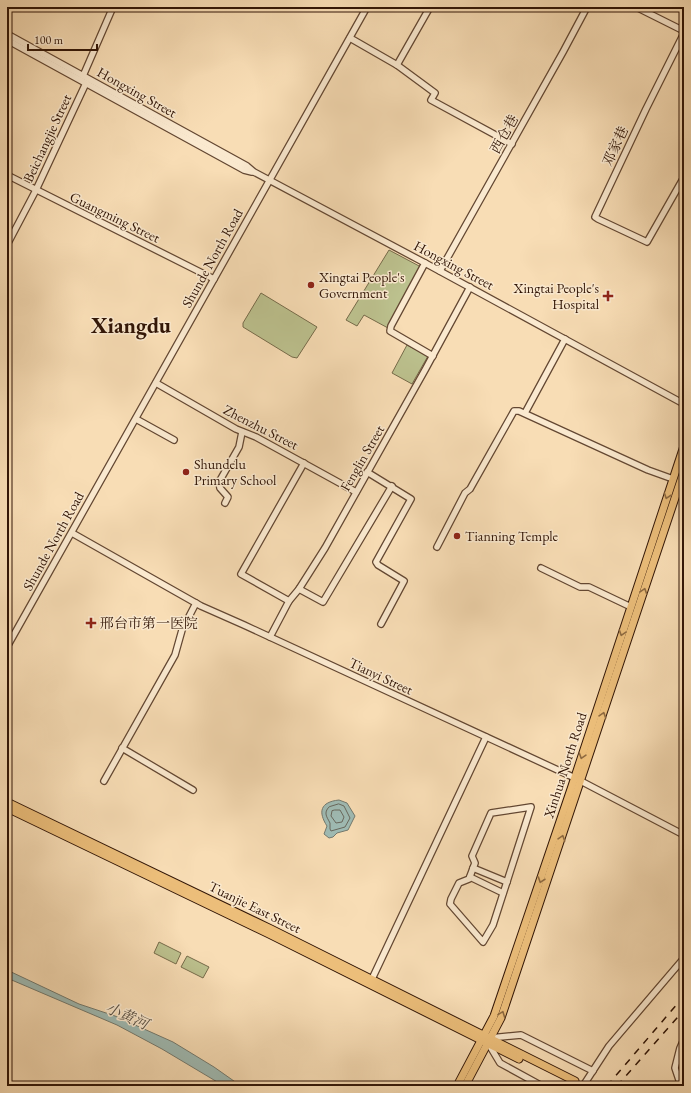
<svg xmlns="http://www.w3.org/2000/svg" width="691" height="1093" font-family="'EB Garamond','Noto Serif SC',serif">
  <rect width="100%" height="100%" fill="#f8ddb5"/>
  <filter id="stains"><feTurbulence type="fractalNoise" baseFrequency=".005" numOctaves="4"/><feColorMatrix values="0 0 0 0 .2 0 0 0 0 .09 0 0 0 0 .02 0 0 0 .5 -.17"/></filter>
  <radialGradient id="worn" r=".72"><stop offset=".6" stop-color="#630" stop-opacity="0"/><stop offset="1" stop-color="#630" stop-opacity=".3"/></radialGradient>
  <g fill="#bcc18e" stroke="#766b4a">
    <polygon points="389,250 421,267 388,328 364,315 357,326 346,320"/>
    <polygon points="261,293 317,327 297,358 292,357 243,327 243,323"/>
    <polygon points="407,345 428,356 412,384 392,373"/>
    <polygon points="159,942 181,953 176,964 154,953"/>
    <polygon points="187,956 209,967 203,978 181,967"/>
  </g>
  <g fill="#9fbbb4" stroke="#73796e">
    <path d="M 339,800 L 347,803 L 355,816 L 348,830 L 337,833 L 333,837 L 329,838 L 324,834 L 327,826 C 318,812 320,802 339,800 Z"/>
    <polygon points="7,970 79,1004 115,1016 173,1042 214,1067 241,1086 224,1086 162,1049 117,1025 7,978"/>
  </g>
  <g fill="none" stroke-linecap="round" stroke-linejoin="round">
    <g stroke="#68685d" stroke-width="1">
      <path d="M 339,804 L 344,806 L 350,818 L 345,827 L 331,831 L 330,829 L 330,823 C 327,817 323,813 329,807 Z"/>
      <polygon points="335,810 340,810 344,817 342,822 336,823 331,816 332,811"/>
    </g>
    <polyline stroke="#d0b592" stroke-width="7" stroke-dasharray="7 3.5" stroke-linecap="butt" points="574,1085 576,1086"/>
    <defs>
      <g id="minor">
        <polyline points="636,7 684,31"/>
        <polyline points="684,33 646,109 595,217 598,219 647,242 684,177"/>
        <polyline points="7,34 247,166 254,172 425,263 684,404"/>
        <polyline points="350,38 397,65 435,93 431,100 512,144"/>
        <polyline points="7,40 244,170 252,172"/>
        <polyline points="397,65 430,7"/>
        <polyline points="83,76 113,7"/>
        <polyline points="7,175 214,279"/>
        <polyline points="7,245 36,190 86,83"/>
        <polyline points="425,263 391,326 390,331 433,356"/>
        <polyline points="440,271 563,52 587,7"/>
        <polyline points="156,383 236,429 256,437 356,492"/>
        <polyline points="525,413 565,339"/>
        <polyline points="136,419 174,440"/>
        <polyline points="679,461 684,466"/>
        <polyline points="367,472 411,499 376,562 378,565 404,581 381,624"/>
        <polyline points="225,503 228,497 220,488 219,482 239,447 242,432"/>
        <polyline points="72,533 201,606 244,625 575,778 684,835"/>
        <polyline points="437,547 465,493 470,489 514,411 519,411 648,470 673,479"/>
        <polyline points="541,568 580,587 589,587 631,607"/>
        <polyline points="299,589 323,602 392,486"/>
        <polyline points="289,601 241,574 304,463"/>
        <polyline points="270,637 289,601 299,589 325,548 425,370 470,287"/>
        <polyline points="7,647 367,7"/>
        <polyline points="122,748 193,790"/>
        <polyline points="104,781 175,655 182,630 196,603"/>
        <polygon points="531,807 493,925 483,942 450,904 451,899 459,883 469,879 475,863 472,856 491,813"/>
        <polyline points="473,868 507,882"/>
        <polyline points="470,877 503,893"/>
        <polyline points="372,979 486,737"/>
        <polyline points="490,1038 521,1035 593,1071"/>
        <polyline points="488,1043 500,1063 542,1086"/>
        <polyline points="583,1086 609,1046 684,958"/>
        <polyline points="681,1086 675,1068 680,1048 684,1039"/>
      </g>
      <g id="major">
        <polyline points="7,802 271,929 575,1081"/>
        <polyline points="7,808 269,934 519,1059"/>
        <polyline points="457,1086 494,1016 572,786 684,446"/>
        <polyline points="465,1086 501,1018 684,471"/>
      </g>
    </defs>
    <use href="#minor" stroke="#634732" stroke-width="8"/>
    <use href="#major" stroke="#311506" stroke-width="9"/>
    <use href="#minor" stroke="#fae9cf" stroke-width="5.5"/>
    <use href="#major" stroke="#ecbe7a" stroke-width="7"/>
    <g stroke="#311506" stroke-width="1.5" stroke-dasharray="7 7" stroke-linecap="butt">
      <polyline points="607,1086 684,996"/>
      <polyline points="617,1086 684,1010"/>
    </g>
  </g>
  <defs><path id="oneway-chevron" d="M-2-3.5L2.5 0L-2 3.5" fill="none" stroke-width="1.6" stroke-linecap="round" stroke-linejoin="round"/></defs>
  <g stroke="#8e6a40">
    <use href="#oneway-chevron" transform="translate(667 496) rotate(109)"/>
    <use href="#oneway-chevron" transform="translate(644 591) rotate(-72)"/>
    <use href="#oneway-chevron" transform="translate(622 633) rotate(108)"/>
    <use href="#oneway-chevron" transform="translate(603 715) rotate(-72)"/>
    <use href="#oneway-chevron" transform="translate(582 756) rotate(108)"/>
    <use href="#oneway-chevron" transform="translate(562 838) rotate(-72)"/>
    <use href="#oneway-chevron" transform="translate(541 880) rotate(109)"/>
    <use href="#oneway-chevron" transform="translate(502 1014) rotate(-69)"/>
  </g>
  <g fill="#8f2418" stroke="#fae9cf" stroke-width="1.5">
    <circle cx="311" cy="285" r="4"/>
    <path d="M606 290h4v4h4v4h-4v4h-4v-4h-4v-4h4z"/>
    <circle cx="186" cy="472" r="4"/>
    <circle cx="457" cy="536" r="4"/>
    <path d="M89 617h4v4h4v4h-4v4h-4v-4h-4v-4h4z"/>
  </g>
  <g text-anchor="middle" stroke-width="3" stroke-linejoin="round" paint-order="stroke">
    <g font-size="14" fill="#311506" stroke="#fae9cf">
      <text transform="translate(137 92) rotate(29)" y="5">Hongxing Street</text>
      <text transform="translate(504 134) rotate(-61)" y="5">西仓巷</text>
      <text transform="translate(47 138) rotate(-65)" y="5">Beichangjie Street</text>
      <text transform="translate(615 146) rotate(-65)" y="5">邓家巷</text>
      <text transform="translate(115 217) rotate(26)" y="5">Guangming Street</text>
      <text transform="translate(212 258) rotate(-61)" y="5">Shunde North Road</text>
      <text transform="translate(454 265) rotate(28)" y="5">Hongxing Street</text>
      <text transform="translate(261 427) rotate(27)" y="5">Zhenzhu Street</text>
      <text transform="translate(362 458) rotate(-60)" y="5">Fenglin Street</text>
      <text transform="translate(53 541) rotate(-61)" y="5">Shunde North Road</text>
      <text transform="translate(381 676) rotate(25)" y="5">Tianyi Street</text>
      <text transform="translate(565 765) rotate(-72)" y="5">Xinhua North Road</text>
      <text transform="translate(255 907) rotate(26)" y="5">Tuanjie East Street</text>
    </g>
    <g font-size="14" fill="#311506" stroke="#fae9cf" text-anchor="start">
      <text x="319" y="282">Xingtai People's<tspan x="319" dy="16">Government</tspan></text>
      <text x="599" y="293" text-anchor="end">Xingtai People's<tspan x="599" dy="16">Hospital</tspan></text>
      <text x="194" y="469">Shundelu<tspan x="194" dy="16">Primary School</tspan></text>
      <text x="465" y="541">Tianning Temple</text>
      <text x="100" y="628">邢台市第一医院</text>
    </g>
    <g font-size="15" font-style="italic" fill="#584f43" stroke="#fae9cf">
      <text transform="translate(127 1016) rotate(24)" y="5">小黄河</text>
    </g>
    <g font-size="22" font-weight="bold" fill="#311506" stroke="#fae9cf">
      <text x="131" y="333">Xiangdu</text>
    </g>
  </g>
  <rect width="691" height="1093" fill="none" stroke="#f8ddb5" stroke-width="24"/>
  <rect x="8" y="8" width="675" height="1077" fill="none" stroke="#311506" stroke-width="2"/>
  <rect x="12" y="12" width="667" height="1069" fill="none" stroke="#311506"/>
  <path d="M28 44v6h69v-6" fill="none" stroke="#311506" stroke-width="2"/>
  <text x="34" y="44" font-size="12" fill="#311506" stroke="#fae9cf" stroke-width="3" paint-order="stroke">100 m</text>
  <rect width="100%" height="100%" filter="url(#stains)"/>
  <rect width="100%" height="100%" fill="url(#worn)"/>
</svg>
